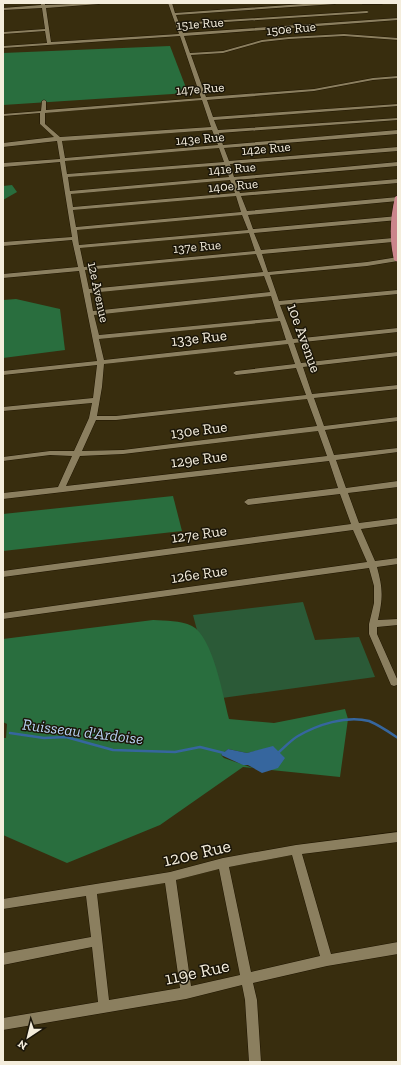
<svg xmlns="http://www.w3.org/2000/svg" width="401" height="1065" font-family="'Zilla Slab',serif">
  <rect width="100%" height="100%" fill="#382d0e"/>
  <polygon fill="#2b5a37" points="303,602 315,640 359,637 375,677 215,699 193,615"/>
  <g fill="#296e3e">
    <polygon points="170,46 188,93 3,105 3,53"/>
    <polygon points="12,185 17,192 3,200 3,186"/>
    <polygon points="16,299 60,309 65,350 3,358 3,300"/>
    <polygon points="173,496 182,531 3,551 3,514"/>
    <path d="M 153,620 C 166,621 180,620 192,626 C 213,637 223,696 229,719 L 274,723 L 345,709 L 348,719 L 340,777 L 271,770 L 273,747 L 247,753 L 228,749 L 221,755 L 224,758 L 253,768 L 243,767 L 160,825 L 67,863 L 3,835 L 3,738 L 6,738 L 7,724 L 3,722 L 3,639 Z"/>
  </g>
  <polygon fill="#36669e" points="273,746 285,758 278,768 262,773 248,765 243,765 221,755 228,749 247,753"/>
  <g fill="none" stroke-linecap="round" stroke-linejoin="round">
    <g stroke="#36669e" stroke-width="2.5">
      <polyline points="10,733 44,738 66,737 113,750 175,752 200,747 224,753"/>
      <path d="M 279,752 C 285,747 291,740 298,736 C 317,725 346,715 369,721 C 379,725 389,732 398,738"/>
    </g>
    <defs>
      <g id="minor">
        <path d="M 41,3 L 45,3 L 45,5 L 101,3 L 99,4 L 46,8 L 51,42 L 179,34 L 168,3 L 172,3 L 175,13 L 317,3 L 337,3 L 335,4 L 176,15 L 179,23 L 367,11 L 369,12 L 367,13 L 180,25 L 183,33 L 398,18 L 398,20 L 184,36 L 190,53 L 223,51 L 262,40 L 289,37 L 344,34 L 398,38 L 398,40 L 344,36 L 289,39 L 262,42 L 223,53 L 191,55 L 206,97 L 314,89 L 373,78 L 398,76 L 398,78 L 373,80 L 314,91 L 207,100 L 213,117 L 398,104 L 398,106 L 214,120 L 218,130 L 398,118 L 398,120 L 219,133 L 223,145 L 398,130 L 398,134 L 224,148 L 229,161 L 398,147 L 398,151 L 230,164 L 234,177 L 398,162 L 398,166 L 235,180 L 240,193 L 398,179 L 398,183 L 241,196 L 247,211 L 398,197 L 398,201 L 248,215 L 253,229 L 398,216 L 398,220 L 254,233 L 261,250 L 393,238 L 396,240 L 393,242 L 262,254 L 268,272 L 367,262 L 398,257 L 398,261 L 367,266 L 270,275 L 279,301 L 398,290 L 398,294 L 280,305 L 293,339 L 398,328 L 398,332 L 294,343 L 301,363 L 398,352 L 398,356 L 303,367 L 312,394 L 398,385 L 398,389 L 314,398 L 324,426 L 398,417 L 398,421 L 325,430 L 334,455 L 398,448 L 398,452 L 336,460 L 346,488 L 398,481 L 398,487 L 348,493 L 359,523 L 398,518 L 398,524 L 361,529 L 375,561 L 398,558 L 398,564 L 377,567 C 383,589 383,598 378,620 L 398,619 L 398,625 L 377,627 L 377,634 L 398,681 L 397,685 L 394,686 L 391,685 L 369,634 L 369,624 L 374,603 L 374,586 L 369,568 L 3,619 L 3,613 L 367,562 L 353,530 L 3,577 L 3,571 L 351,524 L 340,494 L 248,505 L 244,502 L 248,499 L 338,488 L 329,461 L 3,499 L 3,493 L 58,487 L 72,456 L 50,455 L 3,461 L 3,457 L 50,451 L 74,451 L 89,418 L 92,403 L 3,411 L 3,407 L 93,398 L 97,365 L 3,375 L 3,371 L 97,361 L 79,271 L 3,278 L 3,274 L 78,267 L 72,240 L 3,246 L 3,242 L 72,237 L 60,162 L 3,167 L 3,163 L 60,159 L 57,141 L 3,147 L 3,143 L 54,137 L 40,124 L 40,113 L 3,116 L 3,114 L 41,111 L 42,101 L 44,100 L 46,101 L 46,110 L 201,98 L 180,36 L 3,48 L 3,46 L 47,43 L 45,31 L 3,34 L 3,32 L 45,29 L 42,8 L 3,10 L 3,8 L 41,5 ZM 202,100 L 211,127 L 60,137 L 45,124 L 45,113 ZM 212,130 L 218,145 L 65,158 L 62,141 ZM 219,148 L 224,162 L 67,174 L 65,161 ZM 225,165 L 229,177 L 70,191 L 68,177 ZM 230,180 L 235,193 L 73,207 L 71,194 ZM 236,196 L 241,212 L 76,227 L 73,210 ZM 242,215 L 248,230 L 79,245 L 77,230 ZM 249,233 L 255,251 L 84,267 L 80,248 ZM 256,254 L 263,272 L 89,289 L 85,270 ZM 264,276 L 270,292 L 93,311 L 90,293 ZM 271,296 L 278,318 L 99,335 L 94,315 ZM 280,321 L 286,340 L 104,360 L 99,339 ZM 288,344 L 295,364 L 236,371 L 233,373 L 236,375 L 296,368 L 306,395 L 116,416 L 97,416 L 102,387 L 104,364 ZM 307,399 L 317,426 L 123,450 L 82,451 L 96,420 L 116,420 ZM 318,431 L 327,456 L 66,486 L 80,456 L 123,454 Z"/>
        <polygon points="361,3 384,3 382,4 363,4"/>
        <path d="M 398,832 L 398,842 L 302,854 L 331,954 L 398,942 L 398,954 L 327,966 L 253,983 L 257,1000 L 261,1062 L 249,1062 L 245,1000 L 242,985 L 186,999 L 3,1030 L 3,1018 L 98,1002 L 92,947 L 3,965 L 3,953 L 91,937 L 86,896 L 3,909 L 3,899 L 170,872 L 223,858 L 296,845 ZM 292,855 L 320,956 L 251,972 L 229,867 ZM 219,869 L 240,975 L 191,986 L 176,880 ZM 165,883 L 180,988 L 109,1000 L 97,894 Z"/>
      </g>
      <path id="major" d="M 398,195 L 398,262 L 394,260 C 389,239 390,218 395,197 Z"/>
    </defs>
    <use href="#minor" stroke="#1f1500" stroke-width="1"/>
    <use href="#major" stroke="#1f1500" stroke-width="1"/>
    <use href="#minor" fill="#8b7f5f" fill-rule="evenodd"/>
    <use href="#major" fill="#cb858c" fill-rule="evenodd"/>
  </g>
  <g text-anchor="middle" stroke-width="3" stroke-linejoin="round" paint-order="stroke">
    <g font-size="13" fill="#f4eddc" stroke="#1b1609">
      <text transform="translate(200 23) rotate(-4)" y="5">151e Rue</text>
      <text transform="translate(291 28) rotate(-5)" y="5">150e Rue</text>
      <text transform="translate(200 88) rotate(-4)" y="5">147e Rue</text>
      <text transform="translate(200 138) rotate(-5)" y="5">143e Rue</text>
      <text transform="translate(266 148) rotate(-5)" y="5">142e Rue</text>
      <text transform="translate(232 168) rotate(-5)" y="5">141e Rue</text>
      <text transform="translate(233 185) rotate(-5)" y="5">140e Rue</text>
      <text transform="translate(197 246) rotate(-5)" y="5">137e Rue</text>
      <text transform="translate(99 292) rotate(78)" y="5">12e Avenue</text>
    </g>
    <g font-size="15" fill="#f4eddc" stroke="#1b1609">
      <text transform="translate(199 338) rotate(-6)" y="5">133e Rue</text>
      <text transform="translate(304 338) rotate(70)" y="5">10e Avenue</text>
      <text transform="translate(199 430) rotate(-7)" y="5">130e Rue</text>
      <text transform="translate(199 459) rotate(-7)" y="5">129e Rue</text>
      <text transform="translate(199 534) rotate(-8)" y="5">127e Rue</text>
      <text transform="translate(199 574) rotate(-8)" y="5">126e Rue</text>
    </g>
    <g font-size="16" font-style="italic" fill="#b6d1f1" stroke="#1b1609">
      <text transform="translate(83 731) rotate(7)" y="6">Ruisseau d'Ardoise</text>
    </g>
    <g font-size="18" fill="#f4eddc" stroke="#1b1609">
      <text transform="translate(197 853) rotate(-13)" y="6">120e Rue</text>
      <text transform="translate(197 972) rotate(-12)" y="6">119e Rue</text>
    </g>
  </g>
  <rect width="401" height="1065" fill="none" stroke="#f4eddc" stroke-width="8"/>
  <g transform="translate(28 1037) rotate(215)" stroke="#1b1609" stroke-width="3" paint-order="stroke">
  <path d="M0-3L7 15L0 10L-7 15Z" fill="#f4eddc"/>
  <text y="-6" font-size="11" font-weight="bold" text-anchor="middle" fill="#f4eddc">N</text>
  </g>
</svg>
